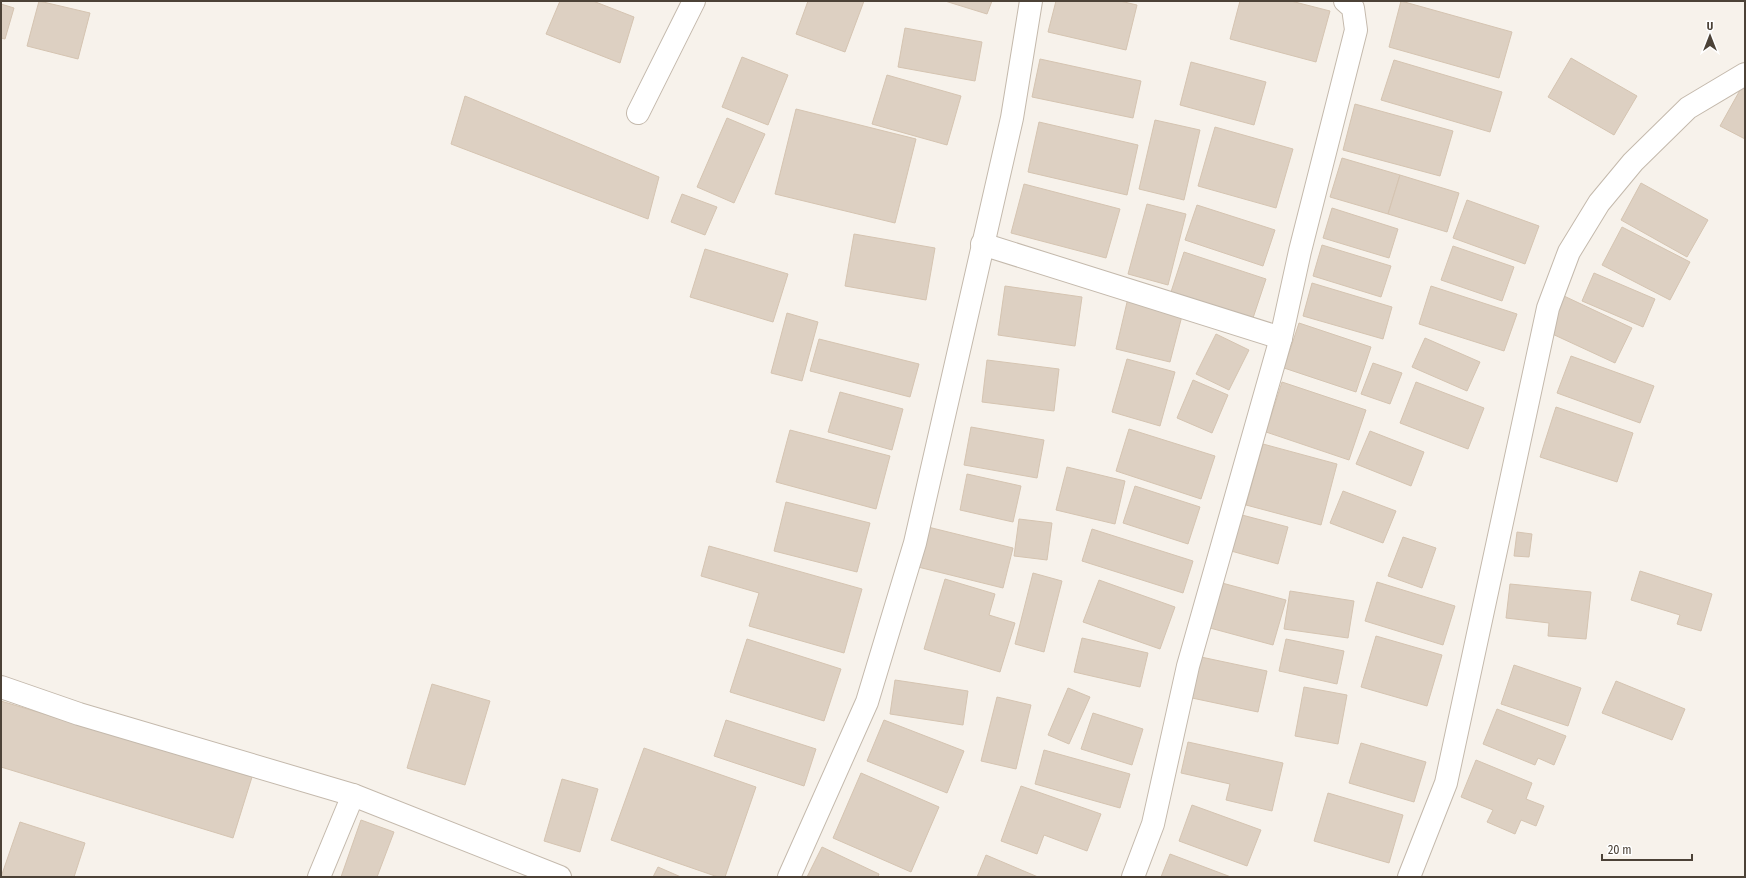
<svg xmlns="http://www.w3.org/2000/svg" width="1746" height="878" font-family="'Fira Sans Condensed',sans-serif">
  <rect width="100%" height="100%" fill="#f7f2eb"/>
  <g fill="#ddd0c2" stroke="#d5c4b1">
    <polygon points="39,1 90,13 78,59 27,46"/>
    <polygon points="560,1 593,1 634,17 620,63 546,34"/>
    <polygon points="808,1 864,1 845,52 796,34"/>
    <polygon points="945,1 992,1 987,14"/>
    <polygon points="1056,1 1120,1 1137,5 1126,50 1048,32"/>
    <polygon points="1240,1 1291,1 1330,11 1316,62 1230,39"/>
    <polygon points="1401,1 1512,32 1499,78 1389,47"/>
    <polygon points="1,4 14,8 5,39 1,38"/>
    <polygon points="905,28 982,42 975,81 898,67"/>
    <polygon points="742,57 788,75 768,125 722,107"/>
    <polygon points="1571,58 1637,96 1614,135 1548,97"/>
    <polygon points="1040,59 1141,81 1133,118 1032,97"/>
    <polygon points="1394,60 1502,92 1490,132 1381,100"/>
    <polygon points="1191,62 1266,82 1254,125 1180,105"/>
    <polygon points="887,75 961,96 947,145 872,124"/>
    <polygon points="1744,83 1745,83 1745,139 1720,126"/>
    <polygon points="465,96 659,177 648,219 451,144"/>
    <polygon points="1355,104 1453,131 1440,176 1343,150"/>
    <polygon points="796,109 916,139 895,223 775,194"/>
    <polygon points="727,118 765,134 734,203 697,187"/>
    <polygon points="1155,120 1200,130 1184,200 1139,189"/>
    <polygon points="1039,122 1138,145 1127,195 1028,172"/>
    <polygon points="1215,127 1293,149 1276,208 1198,186"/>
    <polygon points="1342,158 1400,175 1388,214 1330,197"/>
    <polygon points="1400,175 1459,193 1447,232 1388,214"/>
    <polygon points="1641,183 1708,220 1687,257 1621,220"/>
    <polygon points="1024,184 1120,209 1106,258 1011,233"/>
    <polygon points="682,194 717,207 705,235 671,222"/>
    <polygon points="1467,200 1539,226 1525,264 1453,238"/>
    <polygon points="1147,204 1186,214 1168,285 1128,274"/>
    <polygon points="1197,205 1275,230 1263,266 1185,240"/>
    <polygon points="1332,208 1398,229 1389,258 1323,238"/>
    <polygon points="1622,227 1690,262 1670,300 1602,265"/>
    <polygon points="854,234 935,248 926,300 845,286"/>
    <polygon points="1322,245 1391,266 1381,297 1313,276"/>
    <polygon points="1453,246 1514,267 1502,301 1441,280"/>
    <polygon points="705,249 788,274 773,322 690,297"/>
    <polygon points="1184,252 1266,279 1252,321 1170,295"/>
    <polygon points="1594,273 1655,299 1643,327 1582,301"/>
    <polygon points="1312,283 1392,307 1383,339 1303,316"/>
    <polygon points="1005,286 1082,297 1075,346 998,335"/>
    <polygon points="1431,286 1517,314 1504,351 1419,324"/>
    <polygon points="1564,296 1632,328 1615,363 1548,332"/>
    <polygon points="1128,298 1183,312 1170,362 1116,349"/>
    <polygon points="787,313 818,322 802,381 771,373"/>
    <polygon points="1299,323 1371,347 1356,392 1284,368"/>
    <polygon points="1216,334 1249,350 1229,390 1196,374"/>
    <polygon points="1425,338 1480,362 1467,391 1412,367"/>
    <polygon points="819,339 919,364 910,397 810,371"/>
    <polygon points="1571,356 1654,386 1640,423 1557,393"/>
    <polygon points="1127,359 1175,372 1160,426 1112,412"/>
    <polygon points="987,360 1059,369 1054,411 982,402"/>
    <polygon points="1373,363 1402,373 1390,404 1361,394"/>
    <polygon points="1193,380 1228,395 1212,433 1177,418"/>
    <polygon points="1282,382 1366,410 1349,460 1266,432"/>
    <polygon points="1416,382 1484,408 1468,449 1400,423"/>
    <polygon points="840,392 903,409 892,450 828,432"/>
    <polygon points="1556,407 1633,433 1617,482 1540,457"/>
    <polygon points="971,427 1044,440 1037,478 964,465"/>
    <polygon points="1129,429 1215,456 1201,499 1116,471"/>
    <polygon points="790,430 890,456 876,509 776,482"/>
    <polygon points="1370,431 1424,452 1411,486 1356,464"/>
    <polygon points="1263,444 1337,464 1321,525 1246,505"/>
    <polygon points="1067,467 1125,481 1115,524 1056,510"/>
    <polygon points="967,474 1021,486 1013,522 960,510"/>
    <polygon points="1135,486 1200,507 1188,544 1123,523"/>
    <polygon points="1343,491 1396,511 1383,543 1330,523"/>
    <polygon points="786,502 870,523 857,572 774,551"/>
    <polygon points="1242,515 1288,527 1278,564 1231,551"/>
    <polygon points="1019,519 1052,523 1047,560 1014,556"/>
    <polygon points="928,527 1013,548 1003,588 918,567"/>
    <polygon points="1092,529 1193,561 1183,593 1082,561"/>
    <polygon points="1517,532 1532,534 1529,557 1514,556"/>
    <polygon points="1403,537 1436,548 1422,588 1388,576"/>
    <polygon points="709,546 862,589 844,653 749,626 759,593 701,576"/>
    <polygon points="1640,571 1712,594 1701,631 1677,624 1680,615 1631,600"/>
    <polygon points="1033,573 1062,581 1044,652 1015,644"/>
    <polygon points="945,579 995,594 989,615 1015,623 1000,672 924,649"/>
    <polygon points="1099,580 1175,607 1160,649 1083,622"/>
    <polygon points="1377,582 1455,606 1443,645 1365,621"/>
    <polygon points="1222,583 1286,600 1273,645 1210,628"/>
    <polygon points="1510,584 1591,592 1586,639 1548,636 1549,623 1506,618"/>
    <polygon points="1290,591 1354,601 1348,638 1284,629"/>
    <polygon points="1376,636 1442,655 1427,706 1361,687"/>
    <polygon points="1082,638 1148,653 1140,687 1074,672"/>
    <polygon points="747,639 841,669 824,721 730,692"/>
    <polygon points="1286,639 1344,651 1337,684 1279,671"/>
    <polygon points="1201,657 1267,671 1258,712 1192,698"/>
    <polygon points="1514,665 1581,688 1568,726 1501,704"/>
    <polygon points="895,680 968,691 963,725 890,714"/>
    <polygon points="1616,681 1685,709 1672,740 1602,713"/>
    <polygon points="432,684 490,701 465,785 407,768"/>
    <polygon points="1304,687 1347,695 1338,744 1295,736"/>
    <polygon points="1068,688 1090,697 1069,744 1048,735"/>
    <polygon points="997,697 1031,705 1016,769 981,761"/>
    <polygon points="1,701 252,777 233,838 1,767"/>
    <polygon points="1497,709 1566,736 1554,765 1538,758 1535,765 1483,744"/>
    <polygon points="1093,713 1143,729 1132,765 1081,749"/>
    <polygon points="726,720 816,749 804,786 714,756"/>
    <polygon points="884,720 964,751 947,793 867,761"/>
    <polygon points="1188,742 1283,763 1272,811 1226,800 1230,784 1181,773"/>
    <polygon points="1361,743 1426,762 1414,802 1349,783"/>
    <polygon points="644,748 756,787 725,877 718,877 611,840"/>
    <polygon points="1044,750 1130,774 1120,808 1035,784"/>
    <polygon points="1476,760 1532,783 1526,799 1544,806 1536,826 1521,820 1515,834 1487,822 1493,810 1461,797"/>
    <polygon points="861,773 939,807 911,872 833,838"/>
    <polygon points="562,779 598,789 580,852 544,841"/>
    <polygon points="1021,786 1101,814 1087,851 1044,835 1037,854 1001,841"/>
    <polygon points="1328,793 1403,815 1389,863 1314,841"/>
    <polygon points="1192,805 1261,830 1247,866 1179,841"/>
    <polygon points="361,820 394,832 377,877 341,877"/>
    <polygon points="20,822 85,843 74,877 1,877"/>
    <polygon points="822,847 879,874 878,877 807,877"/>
    <polygon points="1170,854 1231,877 1161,877"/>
    <polygon points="986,855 1038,877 977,877"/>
    <polygon points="658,867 681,877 653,877"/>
  </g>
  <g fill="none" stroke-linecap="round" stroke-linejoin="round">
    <defs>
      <g id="minor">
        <polyline points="638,113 694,1"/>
        <polyline points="982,244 1281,338"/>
        <polyline points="1,687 79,714 353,795 560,877"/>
        <polyline points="319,877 353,795"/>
        <polyline points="1133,877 1153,824 1188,666 1281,338 1300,251 1356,30 1353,8 1345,1"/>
        <polyline points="1409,877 1446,783 1548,308 1569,252 1599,203 1633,162 1688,108 1745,74"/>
      </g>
      <polyline id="tertiary" points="789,877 867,702 915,543 1012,118 1031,1"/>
    </defs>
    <use href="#minor" stroke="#c4b9ac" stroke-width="24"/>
    <use href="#tertiary" stroke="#c4b9ac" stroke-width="24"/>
    <use href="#minor" stroke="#fff" stroke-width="22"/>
    <use href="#tertiary" stroke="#fff" stroke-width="22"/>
  </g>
  <rect width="1746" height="878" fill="none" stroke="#4c4237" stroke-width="4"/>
  <g transform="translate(1710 36)" stroke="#ffffff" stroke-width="3" paint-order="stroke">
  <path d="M0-3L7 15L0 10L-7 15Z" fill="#4c4237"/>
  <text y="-6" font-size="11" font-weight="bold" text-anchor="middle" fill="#4c4237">U</text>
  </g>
  <path d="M1602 854v6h90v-6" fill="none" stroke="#4c4237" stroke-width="2"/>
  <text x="1608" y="854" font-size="12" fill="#4c4237" stroke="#ffffff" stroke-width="3" paint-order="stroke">20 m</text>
</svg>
